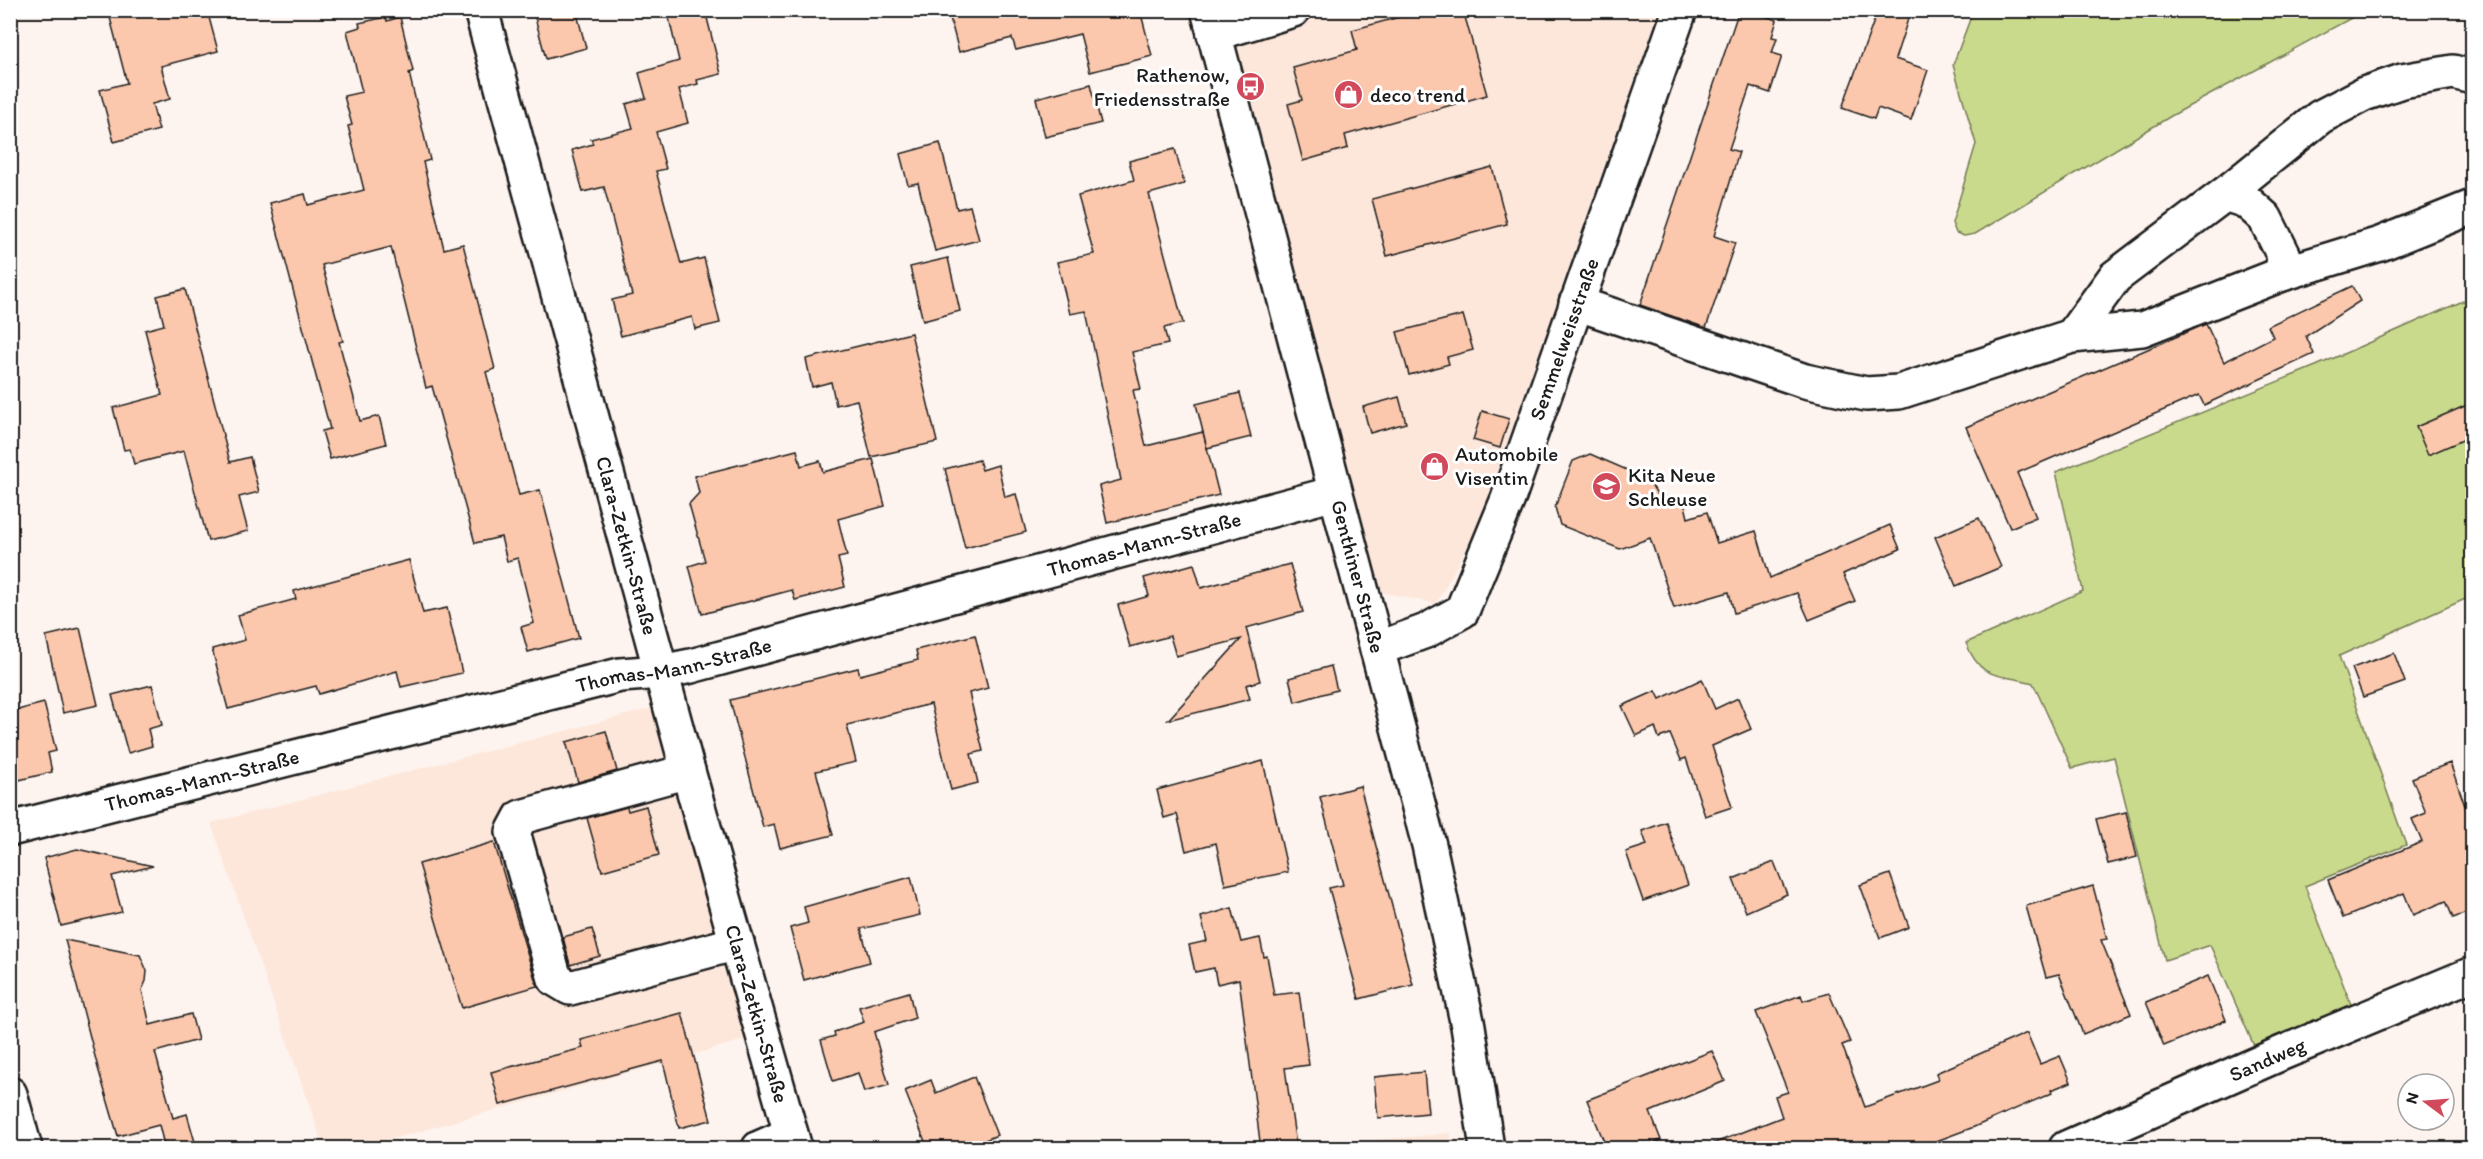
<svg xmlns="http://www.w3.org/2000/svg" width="2483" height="1159" font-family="Itim,sans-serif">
  <rect width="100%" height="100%" fill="#fef4ef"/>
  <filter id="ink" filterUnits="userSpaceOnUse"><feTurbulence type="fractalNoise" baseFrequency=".0167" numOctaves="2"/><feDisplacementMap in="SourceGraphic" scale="12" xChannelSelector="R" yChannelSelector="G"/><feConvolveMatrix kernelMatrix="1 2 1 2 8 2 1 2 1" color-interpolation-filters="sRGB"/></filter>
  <g filter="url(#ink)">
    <g fill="#fde7db">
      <polygon points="1223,11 1659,11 1476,531 1436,604 1379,592"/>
      <polygon points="652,708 748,1039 360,1148 324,1148 211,823"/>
      <polygon points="1451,1133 1453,1148 1294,1148"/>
    </g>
    <g fill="#cada8d" stroke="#737b54" stroke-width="1.5">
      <polygon points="1973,11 1973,10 2364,11 2171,116 1975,234 1964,236 1956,233 1952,223 1976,144 1953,65"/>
      <path d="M 2472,297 L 2472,596 L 2339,656 L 2406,845 L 2305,886 L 2352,1007 L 2254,1046 L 2210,945 L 2165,960 L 2114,757 L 2072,768 L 2033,683 C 2000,673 1982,683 1966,643 L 2083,591 L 2056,472 L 2316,366 Z"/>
    </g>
    <g fill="#fcc8ad" stroke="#1c1c1c" stroke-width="1.5">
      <polygon points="108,10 207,10 218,51 161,66 170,99 152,104 159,130 114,142 100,90 127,83"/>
      <polygon points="533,10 576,10 586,48 546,59"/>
      <polygon points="671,10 705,10 721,74 697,80 698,84 679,89 688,123 656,132 666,169 656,171 681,264 704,258 720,323 695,329 692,317 621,336 612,300 632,295 604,187 583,192 572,150 593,144 591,139 633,128 626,104 646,98 639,73 679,61 668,14 672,14"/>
      <polygon points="948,10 1140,10 1152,56 1090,72 1080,34 1016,50 1012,38 959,52"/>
      <polygon points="1401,10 1463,10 1487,95 1345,135 1348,148 1303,161 1288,104 1302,100 1293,68 1357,50 1352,30 1403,16"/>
      <polygon points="1739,10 1747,10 1777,20 1772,37 1777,38 1772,53 1782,56 1770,93 1750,86 1729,149 1739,152 1714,236 1735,243 1706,328 1640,305"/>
      <polygon points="1878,10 1911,10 1895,59 1928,70 1911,120 1878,108 1874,119 1842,108"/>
      <polygon points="386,17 387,21 400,17 413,71 409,73 430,160 423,162 444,249 463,244 495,369 486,372 519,495 540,490 579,638 528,652 521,627 534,623 518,558 507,561 501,537 475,543 432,386 426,388 391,247 322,265 343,341 339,342 360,421 379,416 386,444 330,459 322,431 330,429 270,203 305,194 308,205 364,190 348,126 352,125 344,96 362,92 347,31 360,27 359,23"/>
      <polygon points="1091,84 1101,123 1045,137 1036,98"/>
      <polygon points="940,143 957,209 970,206 979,240 935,251 918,183 908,185 900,154"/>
      <polygon points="1175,149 1184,184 1149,194 1183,323 1164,328 1168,344 1132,352 1141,389 1133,390 1146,446 1203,432 1219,495 1107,523 1099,486 1121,480 1086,311 1070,314 1057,262 1094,254 1078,196 1134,180 1129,161"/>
      <polygon points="1492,167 1507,224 1387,256 1372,199"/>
      <polygon points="948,258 960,311 923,321 910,267"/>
      <polygon points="2352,286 2360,301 2306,336 2314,354 2204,405 2199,395 2017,473 2036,517 2010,528 1966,427 2206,324 2224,362 2273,337 2268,326"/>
      <polygon points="185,289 230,462 250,457 259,492 239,497 248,531 208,541 184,451 134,464 130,449 124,450 113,408 162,395 145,330 164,325 157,296"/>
      <polygon points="1463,315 1473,350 1447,357 1449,364 1409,375 1397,332"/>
      <polygon points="911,333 937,442 871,457 857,400 836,405 831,382 812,387 806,359"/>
      <polygon points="1240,393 1251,437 1207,448 1196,404"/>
      <polygon points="1399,397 1406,423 1370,433 1363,407"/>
      <polygon points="2472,403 2472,436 2428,455 2416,427"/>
      <polygon points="1482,411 1509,419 1500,448 1473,440"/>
      <polygon points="797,450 801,466 820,461 823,472 873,459 885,506 838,519 847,556 838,558 845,587 795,600 792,590 702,614 689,566 705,561 689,504 699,493 695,476"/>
      <polygon points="1590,454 1648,479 1657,494 1685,505 1688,518 1707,512 1717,543 1756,531 1770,578 1890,525 1900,549 1843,574 1855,601 1809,620 1797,593 1734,613 1729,592 1674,608 1650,538 1620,549 1560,525 1555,507 1573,461"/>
      <polygon points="979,460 982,470 998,465 1005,497 1016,494 1026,532 965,548 945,469"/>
      <polygon points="1979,518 2001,567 1956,586 1935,537"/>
      <polygon points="409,560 423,613 447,608 462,673 401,687 397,671 319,694 316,686 228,709 212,649 245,640 238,615 296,599 294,591"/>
      <polygon points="1194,564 1201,588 1290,564 1303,612 1246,628 1260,681 1246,685 1250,699 1168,720 1241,639 1176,656 1170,636 1130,647 1118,605 1149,596 1144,578"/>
      <polygon points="80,628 98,705 63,713 46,636"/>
      <polygon points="975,635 988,688 969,693 983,751 971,754 978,783 951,790 931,704 847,725 856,762 816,771 833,835 780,848 774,824 763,827 730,700 858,668 860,675 918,660 916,650"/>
      <polygon points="2394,653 2405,682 2363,697 2352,668"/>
      <polygon points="1331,666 1337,690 1295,702 1289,678"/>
      <polygon points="1702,679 1715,709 1738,698 1751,729 1712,746 1732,807 1705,816 1686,758 1681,760 1670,734 1659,738 1655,727 1636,736 1622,706 1656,691 1660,699"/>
      <polygon points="152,685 162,725 148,729 152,746 128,753 112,695"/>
      <polygon points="44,703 56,751 48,753 52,772 19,780 10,745 10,712"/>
      <polygon points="606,731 617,771 578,782 566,742"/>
      <polygon points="1263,761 1288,872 1225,885 1216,843 1186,851 1177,814 1164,818 1157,790"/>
      <polygon points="2450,763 2472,826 2472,911 2453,918 2446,901 2413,915 2404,893 2343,918 2328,880 2422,842 2412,819 2426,813 2412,778"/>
      <polygon points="1360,786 1413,985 1359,999 1329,888 1343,885 1320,797"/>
      <polygon points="646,806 659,855 602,871 587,818 627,807 628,811"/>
      <polygon points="2126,812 2137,857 2108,864 2096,819"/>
      <polygon points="1666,822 1688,885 1643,901 1626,852 1647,845 1642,831"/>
      <polygon points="494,842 537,986 462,1008 419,864"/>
      <polygon points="77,849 153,866 112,876 122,912 61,926 44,858"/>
      <polygon points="1774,862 1787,894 1746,912 1733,879"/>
      <polygon points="1890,874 1909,927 1880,938 1860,885"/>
      <polygon points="911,877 920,915 861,929 870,962 804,980 790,928 808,923 804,907"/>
      <polygon points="2093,886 2107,939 2101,940 2131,1014 2083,1034 2059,974 2046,977 2026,906"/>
      <polygon points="1232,908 1241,942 1260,938 1264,957 1267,956 1274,995 1299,992 1309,1065 1285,1068 1296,1145 1261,1149 1239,979 1217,984 1214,968 1195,972 1189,945 1207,941 1201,917"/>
      <polygon points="592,929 600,956 570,965 563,937"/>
      <polygon points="65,940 140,955 147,971 146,981 142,990 150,1025 191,1014 198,1040 155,1052 173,1118 187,1114 197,1149 165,1149 159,1125 118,1136 98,1068"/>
      <polygon points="2208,976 2226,1020 2164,1046 2146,1002"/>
      <polygon points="909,992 915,1018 874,1032 889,1085 864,1092 858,1073 833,1081 821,1040 835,1036 834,1032 864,1022 859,1007"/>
      <polygon points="1829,993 1850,1042 1842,1045 1865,1107 1938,1080 1936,1073 2027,1033 2040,1064 2060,1056 2071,1082 2051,1090 2052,1093 1974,1127 1915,1149 1708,1149 1707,1146 1782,1117 1775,1096 1788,1092 1756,1012 1801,995 1803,1001"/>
      <polygon points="682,1013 711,1120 679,1128 663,1061 500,1105 491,1072 583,1048 581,1040"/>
      <polygon points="1712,1051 1725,1081 1650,1112 1661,1140 1640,1149 1607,1149 1587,1100"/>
      <polygon points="1424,1072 1428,1113 1378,1118 1374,1077"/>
      <polygon points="974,1077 997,1135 983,1141 985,1149 928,1149 905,1091 931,1080 936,1093"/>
    </g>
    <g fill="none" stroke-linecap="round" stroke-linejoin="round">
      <defs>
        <g id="minor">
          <path id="s1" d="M 481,10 L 688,771 L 795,1148"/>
          <polyline points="1214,34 1293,10"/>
          <polyline points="2225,194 2246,201 2265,218 2284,256 2282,274"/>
          <polyline points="1576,303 1805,381 1866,394 1899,392 2072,336 2142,329 2282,274 2380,244 2472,207"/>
          <polyline points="2072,336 2115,277 2225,194 2320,117 2364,94 2402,81 2453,72 2472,77"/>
          <path id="s2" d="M 1377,649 L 1426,631 L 1462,611 L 1508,499 L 1680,10"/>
          <polyline points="688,771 521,817 513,832 555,979 570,988 737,943"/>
          <path id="s3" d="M 10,829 L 620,675 L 661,672 L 691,666 L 1335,493"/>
          <polyline points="10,1094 25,1148"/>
          <polyline points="759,1148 791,1134"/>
          <path id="s4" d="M 2066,1148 L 2282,1053 L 2472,974"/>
        </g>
        <g id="major">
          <path id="s5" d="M 1208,10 L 1429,845 L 1468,1026 L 1487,1148"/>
        </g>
      </defs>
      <use href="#minor" stroke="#1c1c1c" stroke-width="38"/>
      <use href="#major" stroke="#1c1c1c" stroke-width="38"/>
      <use href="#minor" stroke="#fff" stroke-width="33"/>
      <use href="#major" stroke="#fff" stroke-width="33"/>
    </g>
  </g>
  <defs>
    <symbol id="bus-disc" viewBox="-11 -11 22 22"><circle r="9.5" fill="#d1495b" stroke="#fff"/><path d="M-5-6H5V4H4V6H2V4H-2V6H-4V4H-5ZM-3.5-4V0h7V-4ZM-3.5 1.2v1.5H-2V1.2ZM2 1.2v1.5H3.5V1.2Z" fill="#fff"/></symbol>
    <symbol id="shop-disc" viewBox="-11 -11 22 22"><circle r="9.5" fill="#d1495b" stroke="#fff"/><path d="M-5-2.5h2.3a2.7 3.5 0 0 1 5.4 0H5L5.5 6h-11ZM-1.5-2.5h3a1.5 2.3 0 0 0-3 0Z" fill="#fff"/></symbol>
    <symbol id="school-disc" viewBox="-11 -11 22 22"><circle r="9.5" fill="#d1495b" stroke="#fff"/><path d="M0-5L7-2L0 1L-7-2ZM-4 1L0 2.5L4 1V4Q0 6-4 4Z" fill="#fff"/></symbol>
  </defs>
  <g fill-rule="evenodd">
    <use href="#bus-disc" x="1234" y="70" width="33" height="33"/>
    <use href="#shop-disc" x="1332" y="78" width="33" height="33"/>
    <use href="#shop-disc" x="1418" y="450" width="33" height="33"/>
    <use href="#school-disc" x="1590" y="470" width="33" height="33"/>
  </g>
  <g text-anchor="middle" stroke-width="6" stroke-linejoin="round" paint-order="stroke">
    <g font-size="21" fill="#1c1c1c" stroke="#fff" text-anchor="start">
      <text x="1230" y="82" text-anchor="end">Rathenow,<tspan x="1230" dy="24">Friedensstraße</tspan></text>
      <text x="1370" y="102">deco trend</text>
      <text x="1455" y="461">Automobile<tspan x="1455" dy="24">Visentin</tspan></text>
      <text x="1628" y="482">Kita Neue<tspan x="1628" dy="24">Schleuse</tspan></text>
    </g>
    <g font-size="21" fill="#1c1c1c" stroke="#fff">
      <text dy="7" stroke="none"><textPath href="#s2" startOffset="384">Semmelweisstraße</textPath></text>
      <text dy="7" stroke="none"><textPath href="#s3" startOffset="1170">Thomas-Mann-Straße</textPath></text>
      <text dy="7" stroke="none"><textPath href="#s1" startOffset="555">Clara-Zetkin-Straße</textPath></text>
      <text dy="7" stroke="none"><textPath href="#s5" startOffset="586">Genthiner Straße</textPath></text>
      <text dy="7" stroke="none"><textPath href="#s3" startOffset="684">Thomas-Mann-Straße</textPath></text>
      <text dy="7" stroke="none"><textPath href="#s3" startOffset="198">Thomas-Mann-Straße</textPath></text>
      <text dy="7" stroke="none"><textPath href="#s1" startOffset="1041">Clara-Zetkin-Straße</textPath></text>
      <text dy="7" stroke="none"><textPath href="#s4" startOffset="220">Sandweg</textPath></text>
    </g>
  </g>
  <rect width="2483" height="1159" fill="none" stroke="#fff" stroke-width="36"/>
  <rect x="18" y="18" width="2447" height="1123" fill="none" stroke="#1c1c1c" stroke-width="2" filter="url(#ink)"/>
  <g transform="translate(2426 1102) rotate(286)"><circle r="28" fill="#ffffff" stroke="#a4a4a4" stroke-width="1.5"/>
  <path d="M0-4.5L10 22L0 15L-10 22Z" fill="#d1495b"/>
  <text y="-9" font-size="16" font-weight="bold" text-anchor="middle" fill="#1c1c1c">N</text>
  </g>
</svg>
